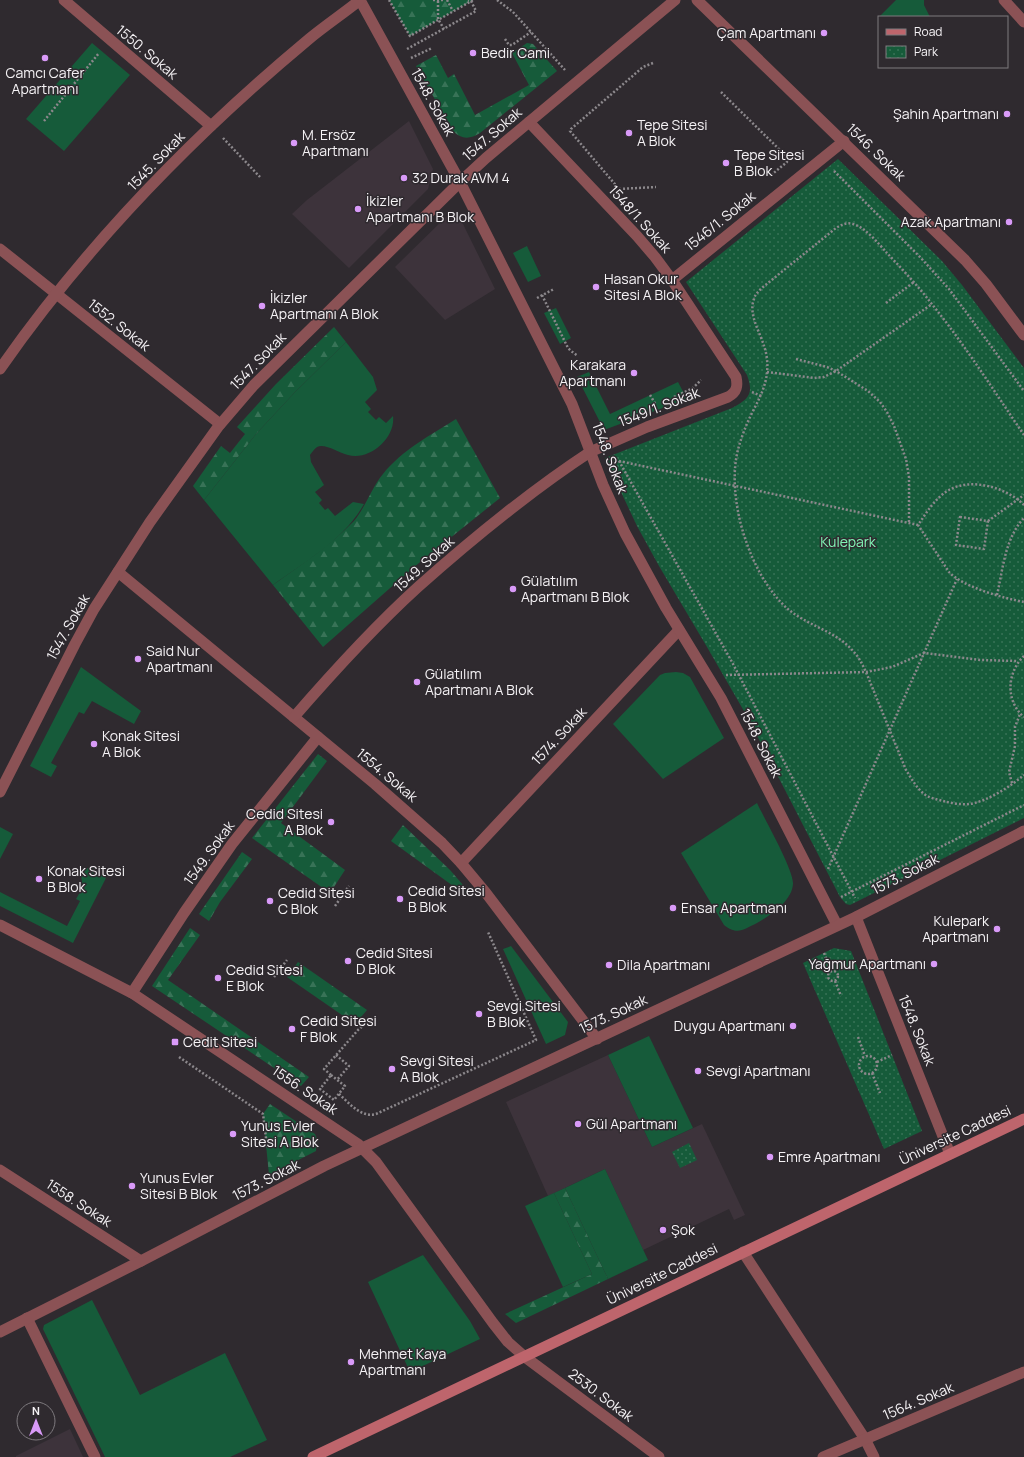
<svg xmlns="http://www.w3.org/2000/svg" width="1024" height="1457" font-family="Manrope,sans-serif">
  <defs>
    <pattern id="forest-firs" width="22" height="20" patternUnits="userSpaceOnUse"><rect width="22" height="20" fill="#165b3a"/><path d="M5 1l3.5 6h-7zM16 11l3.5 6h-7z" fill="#387357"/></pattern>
    <pattern id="park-dots" width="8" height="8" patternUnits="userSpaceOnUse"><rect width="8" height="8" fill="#165b3a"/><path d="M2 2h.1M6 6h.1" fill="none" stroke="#387357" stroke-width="1.8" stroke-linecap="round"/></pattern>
  </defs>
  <rect width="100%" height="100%" fill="#2f2a2f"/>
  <g fill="#3d333b">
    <polygon points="409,121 433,169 428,189 349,268 292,214 307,200"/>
    <polygon points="447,216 460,218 495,289 445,320 395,267"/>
    <polygon points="608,1055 652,1147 702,1124 745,1215 734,1220 729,1209 643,1250 605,1169 548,1196 506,1102"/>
    <polygon points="70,1429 83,1457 16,1457 16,1456"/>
  </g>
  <g fill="#165b3a">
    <polygon points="896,0 924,0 924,5 930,17 879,17"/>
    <polygon points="92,43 130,75 64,151 26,119"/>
    <polygon points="527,246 541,276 528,282 513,253"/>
    <polygon points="556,308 571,338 560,344 544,313"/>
    <path d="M 346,342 L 373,377 L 377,390 L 365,402 L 371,409 L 368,412 L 376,420 L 379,417 L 386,423 L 393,416 C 396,437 370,461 348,455 C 339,453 330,446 321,446 C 316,446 313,451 310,455 L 311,462 L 324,485 L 315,492 L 322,500 L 319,503 L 325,510 L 328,508 L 335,516 L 353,502 L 364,504 C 344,540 305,562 273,585 L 204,500 L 256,434 L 295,392 Z"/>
    <polygon points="589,372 610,414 678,382 687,399 604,430 577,377"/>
    <polygon points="81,667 141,711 134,724 92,701 84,714 79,712 51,763 57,766 51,777 30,766"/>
    <polygon points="676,672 683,673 690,677 724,738 663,779 613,724 660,675 665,673"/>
    <path d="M 757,803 C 764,818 794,870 793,884 C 792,901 771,915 757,923 C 744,929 738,936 724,925 L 681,853 Z"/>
    <polygon points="0,827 13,834 0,859"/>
    <polygon points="93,866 106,878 73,943 0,906 0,892 67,926 80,901 76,899 83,887 80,871"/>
    <polygon points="511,946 568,1022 565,1035 546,1044 503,949"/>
    <polygon points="649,1036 693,1128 652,1147 608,1055"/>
    <polygon points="605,1169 648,1260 608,1279 565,1188"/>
    <polygon points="554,1193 592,1274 563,1287 525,1206"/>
    <polygon points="423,1255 470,1321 480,1339 410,1372 368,1282"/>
    <polygon points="92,1300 140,1395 225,1353 267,1440 230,1457 105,1457 43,1329 44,1325"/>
  </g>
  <g fill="url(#forest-firs)">
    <polygon points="389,0 473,0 410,36"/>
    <path d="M 527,43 L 533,44 L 557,71 L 480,133 C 470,139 462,140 453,131 L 416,66 L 436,55 L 448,78 L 454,74 L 475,115 L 529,85 L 512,53 Z"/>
    <polygon points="334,327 346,342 295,392 256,434 204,500 193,486 221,446 230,453 245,434 237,427 276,384"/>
    <path d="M 456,419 L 500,498 L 414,567 L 323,647 L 273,585 C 301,565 330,546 354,521 C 365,508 372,487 383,474 C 402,450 431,435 456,419 Z"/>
    <polygon points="318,754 327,761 281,823 345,870 330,893 252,838"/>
    <polygon points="403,825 450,870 470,893 467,896 391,841"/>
    <polygon points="242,852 252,859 220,902 209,921 199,914"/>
    <polygon points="190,928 200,935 168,980 309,1077 301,1086 152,986"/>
    <polygon points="298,962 367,1010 355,1024 287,977"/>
    <polygon points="270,1104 315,1134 317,1139 316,1151 269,1175 263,1114"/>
    <polygon points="565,1188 608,1279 516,1323 505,1314 592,1274 554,1193"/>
  </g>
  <g fill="url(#park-dots)">
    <path d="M 838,159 L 942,261 L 962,285 L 1024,368 L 1024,818 L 850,905 L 846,904 L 840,897 L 748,718 L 707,647 L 659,566 L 637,526 L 605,458 L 732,408 C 749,399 754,394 747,375 L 686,282 Z"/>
    <polygon points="834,948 851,951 922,1131 884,1149 803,963"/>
    <polygon points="689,1143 697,1160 680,1168 672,1152"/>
  </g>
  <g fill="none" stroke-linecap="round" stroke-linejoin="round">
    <g stroke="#8c888c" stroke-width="2.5" stroke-dasharray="2 2" stroke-linecap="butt">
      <polyline points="389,0 410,36 473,0"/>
      <polyline points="433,0 444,0"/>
      <polyline points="447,0 453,11"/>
      <polyline points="497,0 513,12 565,70"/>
      <polyline points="438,1 438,19 444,29"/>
      <polyline points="505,39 509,45 512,45 531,32"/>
      <polyline points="407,49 476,11 471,1 468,0"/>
      <polyline points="411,58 432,48"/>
      <polyline points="653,63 643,67 571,129 570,131 619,189 656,187"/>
      <polyline points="721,92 786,156 787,162 770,176"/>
      <polyline points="44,121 99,53"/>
      <polyline points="223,138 260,177"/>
      <polyline points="834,171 920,257 949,289 1024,391"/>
      <polyline points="542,295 568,348 571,351 578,356"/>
      <polyline points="537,298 554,289"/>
      <polyline points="886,303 914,282"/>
      <polyline points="796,359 827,367 836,371 868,391 880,402 887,412 894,426 906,459 909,477 909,523"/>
      <polyline points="767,372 814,378 824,377 836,371 932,304"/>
      <polyline points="752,392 761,396"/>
      <polyline points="650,395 656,405"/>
      <polyline points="674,397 693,388 701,380"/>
      <path d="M 1024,435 C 994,391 965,345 931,303 C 918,286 902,269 887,253 C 879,244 865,227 853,224 C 846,222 841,225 836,228 L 763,287 C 759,291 755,294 754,299 C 748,314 760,332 764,346 C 767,354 768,364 767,373 C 765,389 758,401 751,415 C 746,425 742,436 739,446 C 724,496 750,577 789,610 C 809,626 837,632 853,651 C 859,657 862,664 866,672 L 906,770 C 911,778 916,787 923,793 C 928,798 936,799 943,801 C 951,803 961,805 970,804 C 988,801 1011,786 1024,775"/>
      <polyline points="619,461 732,662 855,898"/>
      <polyline points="619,461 918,525"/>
      <path d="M 1024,505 C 1007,488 972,477 949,490 C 935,498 927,512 918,525 L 949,572 C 963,587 1003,598 1024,602"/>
      <polygon points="960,517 988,521 984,549 956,545"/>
      <polyline points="988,521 1024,495"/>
      <path d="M 997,595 C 1003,569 1005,538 1024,518"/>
      <path d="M 1024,656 C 1007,672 1005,701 1024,717"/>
      <polyline points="726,675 866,672 892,667 924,653 980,660 1018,661"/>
      <polyline points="1012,783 1009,772 1015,746 1015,727 1020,714"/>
      <polyline points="828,869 957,579"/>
      <polyline points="841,897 1024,805"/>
      <polyline points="335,906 349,886"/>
      <polyline points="824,953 831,971"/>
      <circle cx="833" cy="976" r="5"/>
      <polyline points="274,977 287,960"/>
      <polyline points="835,981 841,996"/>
      <polyline points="858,1037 865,1056"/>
      <polyline points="336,1055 349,1066 337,1080"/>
      <circle cx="868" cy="1065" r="9"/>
      <polyline points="179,1057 263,1114 267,1146 276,1145"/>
      <polyline points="877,1062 892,1055"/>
      <polyline points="872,1073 880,1093"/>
      <polyline points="331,1075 324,1069 358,1030 370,1020"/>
      <polygon points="331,1075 345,1086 334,1100 320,1089"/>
      <path d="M 339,1094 C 349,1103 361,1118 376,1114 L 536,1040 L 488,932"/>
    </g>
    <g stroke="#8b5255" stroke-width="11">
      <path d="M 529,122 L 637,236 L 655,257 L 672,280 L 736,377 C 738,386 737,392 728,397 L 647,427 L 590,452"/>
      <polyline points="672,280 844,141"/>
      <polyline points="461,863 679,630"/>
      <polyline points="132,993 184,913 232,844 318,737"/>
      <polyline points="0,1170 141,1261"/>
      <polyline points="743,1252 865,1439 874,1457"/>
      <polyline points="27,1318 95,1457"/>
    </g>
    <g stroke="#8b5255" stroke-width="11">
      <polyline points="64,0 211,126"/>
      <polyline points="360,0 460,182 572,404 603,485 625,533 666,608 721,698 837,925"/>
      <polyline points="697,0 965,260 986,284 1024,335"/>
      <polyline points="1004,0 1024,22"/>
      <polyline points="0,249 220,424"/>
      <path d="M 0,369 C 85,247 195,134 309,39 C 326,25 344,13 360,0"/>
      <polyline points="118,572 375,784 442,843 461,863 486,893 597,1039"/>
      <path d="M 294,717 C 333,672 374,627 418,587 C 472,539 529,492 590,452"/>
      <polyline points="0,792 75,644 94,609 150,522 218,427 254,385 460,182 486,158 675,0"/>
      <polyline points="856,917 950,1154"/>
      <polyline points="0,925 132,993 358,1144 376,1162 493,1323 508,1342 525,1357 659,1457"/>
      <polyline points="0,1332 141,1261 324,1166 856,917 1024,831"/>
      <polyline points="823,1457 1024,1372"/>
    </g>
    <polyline stroke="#be656c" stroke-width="11" points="313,1457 1024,1119"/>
  </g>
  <g fill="#d99af8" stroke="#2f2a2f" stroke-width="1.5">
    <circle cx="824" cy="33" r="4"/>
    <circle cx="473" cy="53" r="4"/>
    <circle cx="45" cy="58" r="4"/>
    <circle cx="1007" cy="114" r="4"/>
    <circle cx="629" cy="133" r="4"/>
    <circle cx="294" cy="143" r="4"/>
    <circle cx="726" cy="163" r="4"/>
    <circle cx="404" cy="178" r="4"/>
    <circle cx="358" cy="209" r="4"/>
    <circle cx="1009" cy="222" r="4"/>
    <circle cx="596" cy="287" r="4"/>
    <circle cx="262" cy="306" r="4"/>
    <circle cx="634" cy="373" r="4"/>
    <circle cx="513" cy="589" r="4"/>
    <circle cx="138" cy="659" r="4"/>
    <circle cx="417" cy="682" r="4"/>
    <circle cx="94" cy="744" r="4"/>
    <circle cx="331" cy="822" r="4"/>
    <circle cx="39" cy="879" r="4"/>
    <circle cx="400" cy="899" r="4"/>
    <circle cx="270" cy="901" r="4"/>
    <circle cx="673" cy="908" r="4"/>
    <circle cx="997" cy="929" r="4"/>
    <circle cx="348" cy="961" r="4"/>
    <circle cx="934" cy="964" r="4"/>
    <circle cx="609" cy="965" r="4"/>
    <circle cx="218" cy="978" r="4"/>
    <circle cx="479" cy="1014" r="4"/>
    <circle cx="793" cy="1026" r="4"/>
    <circle cx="292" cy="1029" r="4"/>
    <rect x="171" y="1038" width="8" height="8" rx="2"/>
    <circle cx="392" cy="1069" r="4"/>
    <circle cx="698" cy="1071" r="4"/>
    <circle cx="578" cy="1124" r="4"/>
    <circle cx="233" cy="1134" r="4"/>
    <circle cx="770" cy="1157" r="4"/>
    <circle cx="132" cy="1186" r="4"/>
    <circle cx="663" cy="1230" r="4"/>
    <circle cx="351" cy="1362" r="4"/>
  </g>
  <g text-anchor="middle" stroke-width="3" stroke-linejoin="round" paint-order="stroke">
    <g font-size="14" fill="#f5f2f5" stroke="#2f2a2f" text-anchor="start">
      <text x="816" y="38" text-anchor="end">Çam Apartmanı</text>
      <text x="481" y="58">Bedir Cami</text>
      <text x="45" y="78" text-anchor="middle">Camcı Cafer<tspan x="45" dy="16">Apartmanı</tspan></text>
      <text x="999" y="119" text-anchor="end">Şahin Apartmanı</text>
      <text x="637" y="130">Tepe Sitesi<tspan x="637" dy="16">A Blok</tspan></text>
      <text x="302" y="140">M. Ersöz<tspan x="302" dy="16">Apartmanı</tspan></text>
      <text x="734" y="160">Tepe Sitesi<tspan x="734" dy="16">B Blok</tspan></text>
      <text x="412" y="183">32 Durak AVM 4</text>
      <text x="366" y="206">İkizler<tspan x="366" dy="16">Apartmanı B Blok</tspan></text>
      <text x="1001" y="227" text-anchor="end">Azak Apartmanı</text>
      <text x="604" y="284">Hasan Okur<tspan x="604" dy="16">Sitesi A Blok</tspan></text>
      <text x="270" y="303">İkizler<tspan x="270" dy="16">Apartmanı A Blok</tspan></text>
      <text x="626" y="370" text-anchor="end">Karakara<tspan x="626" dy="16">Apartmanı</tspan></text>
      <text x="521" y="586">Gülatılım<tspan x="521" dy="16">Apartmanı B Blok</tspan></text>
      <text x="146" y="656">Said Nur<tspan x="146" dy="16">Apartmanı</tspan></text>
      <text x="425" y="679">Gülatılım<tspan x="425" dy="16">Apartmanı A Blok</tspan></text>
      <text x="102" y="741">Konak Sitesi<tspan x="102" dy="16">A Blok</tspan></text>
      <text x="323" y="819" text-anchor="end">Cedid Sitesi<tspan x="323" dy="16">A Blok</tspan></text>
      <text x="47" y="876">Konak Sitesi<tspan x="47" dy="16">B Blok</tspan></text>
      <text x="408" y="896">Cedid Sitesi<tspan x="408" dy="16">B Blok</tspan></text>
      <text x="278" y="898">Cedid Sitesi<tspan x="278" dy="16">C Blok</tspan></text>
      <text x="681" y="913">Ensar Apartmanı</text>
      <text x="989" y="926" text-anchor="end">Kulepark<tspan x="989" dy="16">Apartmanı</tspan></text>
      <text x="356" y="958">Cedid Sitesi<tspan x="356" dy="16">D Blok</tspan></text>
      <text x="926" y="969" text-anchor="end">Yağmur Apartmanı</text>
      <text x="617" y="970">Dila Apartmanı</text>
      <text x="226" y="975">Cedid Sitesi<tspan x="226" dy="16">E Blok</tspan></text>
      <text x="487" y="1011">Sevgi Sitesi<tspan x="487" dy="16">B Blok</tspan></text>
      <text x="300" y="1026">Cedid Sitesi<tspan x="300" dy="16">F Blok</tspan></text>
      <text x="785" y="1031" text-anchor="end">Duygu Apartmanı</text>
      <text x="183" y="1047">Cedit Sitesi</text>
      <text x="400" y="1066">Sevgi Sitesi<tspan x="400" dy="16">A Blok</tspan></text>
      <text x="706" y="1076">Sevgi Apartmanı</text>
      <text x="586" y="1129">Gül Apartmanı</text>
      <text x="241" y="1131">Yunus Evler<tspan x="241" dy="16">Sitesi A Blok</tspan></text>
      <text x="778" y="1162">Emre Apartmanı</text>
      <text x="140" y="1183">Yunus Evler<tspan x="140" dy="16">Sitesi B Blok</tspan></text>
      <text x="671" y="1235">Şok</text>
      <text x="359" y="1359">Mehmet Kaya<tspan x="359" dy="16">Apartmanı</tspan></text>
    </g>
    <g font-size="14" fill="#f5f2f5" stroke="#2f2a2f">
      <text transform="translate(147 52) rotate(40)" y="5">1550. Sokak</text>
      <text transform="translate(433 102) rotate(61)" y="5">1548. Sokak</text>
      <text transform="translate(492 134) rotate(-41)" y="5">1547. Sokak</text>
      <text transform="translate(876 152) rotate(44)" y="5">1546. Sokak</text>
      <text transform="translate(156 161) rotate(-46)" y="5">1545. Sokak</text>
      <text transform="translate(640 219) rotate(48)" y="5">1548/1. Sokak</text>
      <text transform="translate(720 221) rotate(-39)" y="5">1546/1. Sokak</text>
      <text transform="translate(119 325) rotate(38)" y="5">1552. Sokak</text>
      <text transform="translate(258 361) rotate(-46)" y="5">1547. Sokak</text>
      <text transform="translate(659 407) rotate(-21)" y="5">1549/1. Sokak</text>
      <text transform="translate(610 458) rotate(69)" y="5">1548. Sokak</text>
      <text transform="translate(424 564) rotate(-42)" y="5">1549. Sokak</text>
      <text transform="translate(68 627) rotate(-61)" y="5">1547. Sokak</text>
      <text transform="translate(559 736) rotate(-47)" y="5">1574. Sokak</text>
      <text transform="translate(761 743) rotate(63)" y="5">1548. Sokak</text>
      <text transform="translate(387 775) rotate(40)" y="5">1554. Sokak</text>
      <text transform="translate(209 853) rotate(-54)" y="5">1549. Sokak</text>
      <text transform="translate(905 874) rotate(-27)" y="5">1573. Sokak</text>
      <text transform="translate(613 1014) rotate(-25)" y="5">1573. Sokak</text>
      <text transform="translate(917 1030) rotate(68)" y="5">1548. Sokak</text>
      <text transform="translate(305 1090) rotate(34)" y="5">1556. Sokak</text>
      <text transform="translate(955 1135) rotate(-25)" y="5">Üniversite Caddesi</text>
      <text transform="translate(266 1180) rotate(-27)" y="5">1573. Sokak</text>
      <text transform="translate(79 1203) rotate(33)" y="5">1558. Sokak</text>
      <text transform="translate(662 1274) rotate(-26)" y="5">Üniversite Caddesi</text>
      <text transform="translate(601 1395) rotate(37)" y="5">2530. Sokak</text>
      <text transform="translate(918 1401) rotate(-23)" y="5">1564. Sokak</text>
    </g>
    <g font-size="14" fill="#81f5b5" stroke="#2f2a2f">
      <text x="848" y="547">Kulepark</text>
    </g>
  </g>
  <rect x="878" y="16" width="130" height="52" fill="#2f2a2f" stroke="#7e7a7e"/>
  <rect x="886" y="29" width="20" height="6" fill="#be656c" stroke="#7e7a7e"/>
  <text x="914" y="36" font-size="12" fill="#f5f2f5">Road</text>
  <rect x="886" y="46" width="20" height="12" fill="url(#park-dots)" stroke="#7e7a7e"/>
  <text x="914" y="56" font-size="12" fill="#f5f2f5">Park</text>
  <g transform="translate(36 1421)"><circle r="19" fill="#2f2a2f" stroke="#7e7a7e"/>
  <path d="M0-3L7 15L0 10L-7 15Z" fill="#d99af8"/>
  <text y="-6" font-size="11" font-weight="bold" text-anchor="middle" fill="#f5f2f5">N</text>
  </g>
</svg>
